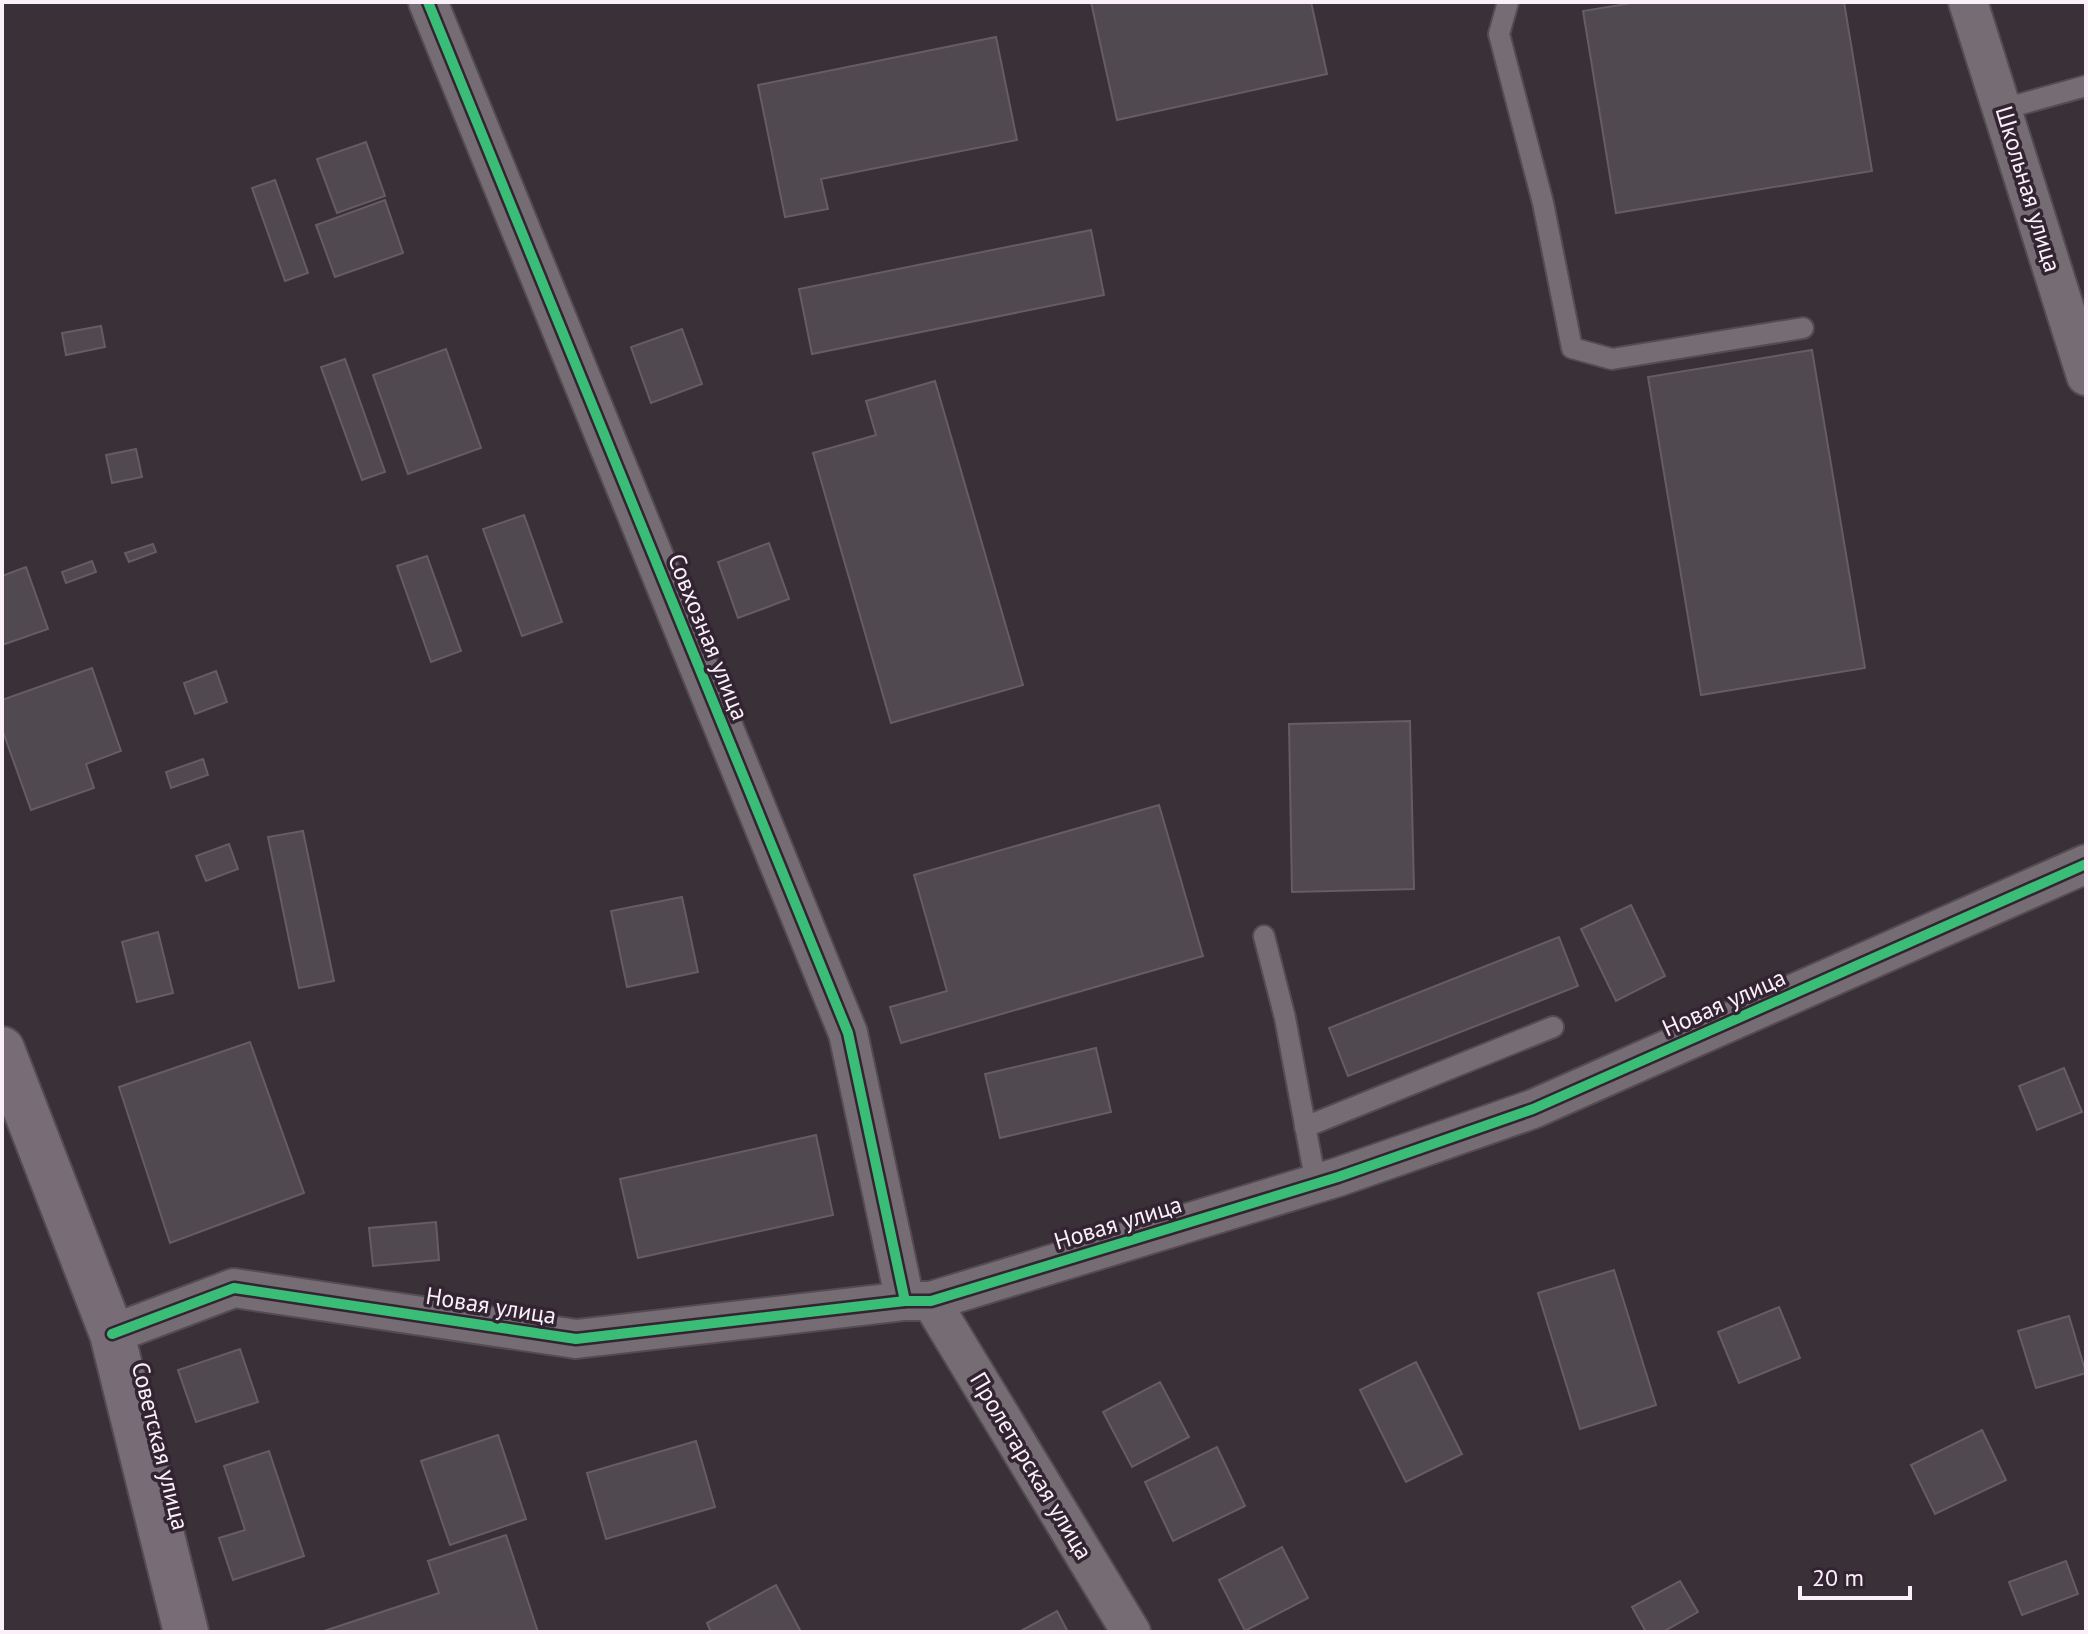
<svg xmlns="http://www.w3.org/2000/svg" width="2088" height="1634" font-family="'PT Sans',sans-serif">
  <rect width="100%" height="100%" fill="#3a3038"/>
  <g fill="#50494f" stroke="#655d63" stroke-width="2">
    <polygon points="1091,2 1311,2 1327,74 1117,120"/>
    <polygon points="1638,2 1844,2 1872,171 1616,213 1583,11"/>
    <polygon points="996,37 1017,140 821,179 828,209 785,217 758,85"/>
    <polygon points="366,142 385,196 337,213 317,159"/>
    <polygon points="275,180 308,273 285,281 252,188"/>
    <polygon points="385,200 403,253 335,277 316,225"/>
    <polygon points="1091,230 1104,295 812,354 799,289"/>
    <polygon points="101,326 105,347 66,355 62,333"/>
    <polygon points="682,329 702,384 651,403 631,347"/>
    <polygon points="446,349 481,448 408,474 373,375"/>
    <polygon points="1812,350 1865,668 1701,695 1648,377"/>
    <polygon points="345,359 385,472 362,480 321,367"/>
    <polygon points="935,381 1023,685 891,723 813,453 876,435 866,401"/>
    <polygon points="136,449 142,477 112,483 106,455"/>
    <polygon points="524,515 562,622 522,636 483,529"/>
    <polygon points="769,543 789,599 738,618 718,562"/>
    <polygon points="153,544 156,552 129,562 125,553"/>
    <polygon points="427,556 461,651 431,662 397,566"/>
    <polygon points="92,561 96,572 66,583 62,572"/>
    <polygon points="26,567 48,629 2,645 2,576"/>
    <polygon points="92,668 121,751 86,764 94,788 31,810 2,729 2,700"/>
    <polygon points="216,671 227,702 195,714 184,683"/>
    <polygon points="1410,721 1414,889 1292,892 1289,724"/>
    <polygon points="203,759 208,775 171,788 166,772"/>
    <polygon points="1159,805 1203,956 901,1043 890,1007 947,991 914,875"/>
    <polygon points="303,831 334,981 299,988 268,837"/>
    <polygon points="229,844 238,869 206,881 196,856"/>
    <polygon points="682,897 698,972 627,987 611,911"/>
    <polygon points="1631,905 1665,976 1616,1001 1581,929"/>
    <polygon points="158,932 173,993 137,1002 122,942"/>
    <polygon points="1559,937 1578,986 1348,1076 1329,1028"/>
    <polygon points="250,1042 304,1193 170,1243 119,1087"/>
    <polygon points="1096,1048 1111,1112 1000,1138 985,1074"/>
    <polygon points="2064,1068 2082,1112 2037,1130 2019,1086"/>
    <polygon points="816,1135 833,1215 638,1258 620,1179"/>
    <polygon points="436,1222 439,1260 373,1266 369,1228"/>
    <polygon points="1614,1270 1656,1405 1580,1429 1538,1293"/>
    <polygon points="1779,1307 1800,1358 1739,1383 1718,1332"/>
    <polygon points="2069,1316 2086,1373 2036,1388 2018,1331"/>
    <polygon points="240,1349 258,1402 196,1422 178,1370"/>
    <polygon points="1416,1362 1462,1454 1406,1482 1360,1390"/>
    <polygon points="1160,1382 1189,1437 1132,1467 1103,1412"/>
    <polygon points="1982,1430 2006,1480 1935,1514 1911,1465"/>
    <polygon points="498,1435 526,1519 450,1545 421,1461"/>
    <polygon points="696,1441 715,1507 606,1539 587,1473"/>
    <polygon points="1217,1447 1245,1506 1173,1541 1145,1482"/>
    <polygon points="269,1451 304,1556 233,1580 219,1538 245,1530 224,1466"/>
    <polygon points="506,1535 538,1632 321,1632 439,1593 428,1561"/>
    <polygon points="1282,1547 1308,1598 1245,1631 1219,1580"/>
    <polygon points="2066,1561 2078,1594 2022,1615 2009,1582"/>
    <polygon points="1680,1581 1698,1612 1663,1632 1646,1632 1632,1607"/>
    <polygon points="776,1585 801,1632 711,1632 707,1623"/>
    <polygon points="1057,1611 1068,1632 1019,1632"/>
  </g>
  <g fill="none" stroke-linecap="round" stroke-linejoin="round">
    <defs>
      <g id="service">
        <polyline points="1508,2 1499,34 1543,203 1572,348 1612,359 1803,328"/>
        <polyline points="2003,109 2086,86"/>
        <polyline points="1264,936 1285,1018 1316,1184"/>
        <polyline points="1305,1127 1553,1027"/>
      </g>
      <g id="minor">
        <polyline points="428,2 848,1033 905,1301"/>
        <polyline points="1968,2 2086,376"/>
        <polyline points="931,1301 1131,1632"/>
        <polyline points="112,1334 234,1288 576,1339 905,1301 931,1301 1338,1177 1533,1109 2086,864"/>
      </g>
      <polyline id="primary" points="2,1049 112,1334 186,1632"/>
    </defs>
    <use href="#service" stroke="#544c52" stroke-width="24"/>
    <use href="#minor" stroke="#544c52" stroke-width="42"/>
    <use href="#primary" stroke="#544c52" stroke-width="48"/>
    <use href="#service" stroke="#766c74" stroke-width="20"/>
    <use href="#minor" stroke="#766c74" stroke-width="38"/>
    <use href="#primary" stroke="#786c76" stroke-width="44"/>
    <defs>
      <g id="cycleway">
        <polyline points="428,2 848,1033 905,1301"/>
        <polyline points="112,1334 234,1288 576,1339 905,1301 931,1301 1338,1177 1533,1109 2086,864"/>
      </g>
    </defs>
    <use href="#cycleway" stroke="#332431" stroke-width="15"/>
    <use href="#cycleway" stroke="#3abd76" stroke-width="10"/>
  </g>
  <g text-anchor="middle" stroke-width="7" stroke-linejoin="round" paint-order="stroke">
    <g font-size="24" fill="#fbf0f9" stroke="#332431">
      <text transform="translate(2028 189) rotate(73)" y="8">Школьная улица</text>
      <text transform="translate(708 637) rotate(68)" y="8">Совхозная улица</text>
      <text transform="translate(1724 1003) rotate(-24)" y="8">Новая улица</text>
      <text transform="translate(1118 1223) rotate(-17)" y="8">Новая улица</text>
      <text transform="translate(491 1306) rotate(9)" y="8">Новая улица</text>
      <text transform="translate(160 1446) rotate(76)" y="8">Советская улица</text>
      <text transform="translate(1031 1466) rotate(59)" y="8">Пролетарская улица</text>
    </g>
  </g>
  <rect width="2088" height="1634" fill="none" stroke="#fbf0f9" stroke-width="8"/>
  <path d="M1800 1586v12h110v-12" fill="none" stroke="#fbf0f9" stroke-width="4"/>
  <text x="1812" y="1586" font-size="24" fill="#fbf0f9" stroke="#332431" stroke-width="6" paint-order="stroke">20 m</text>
</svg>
